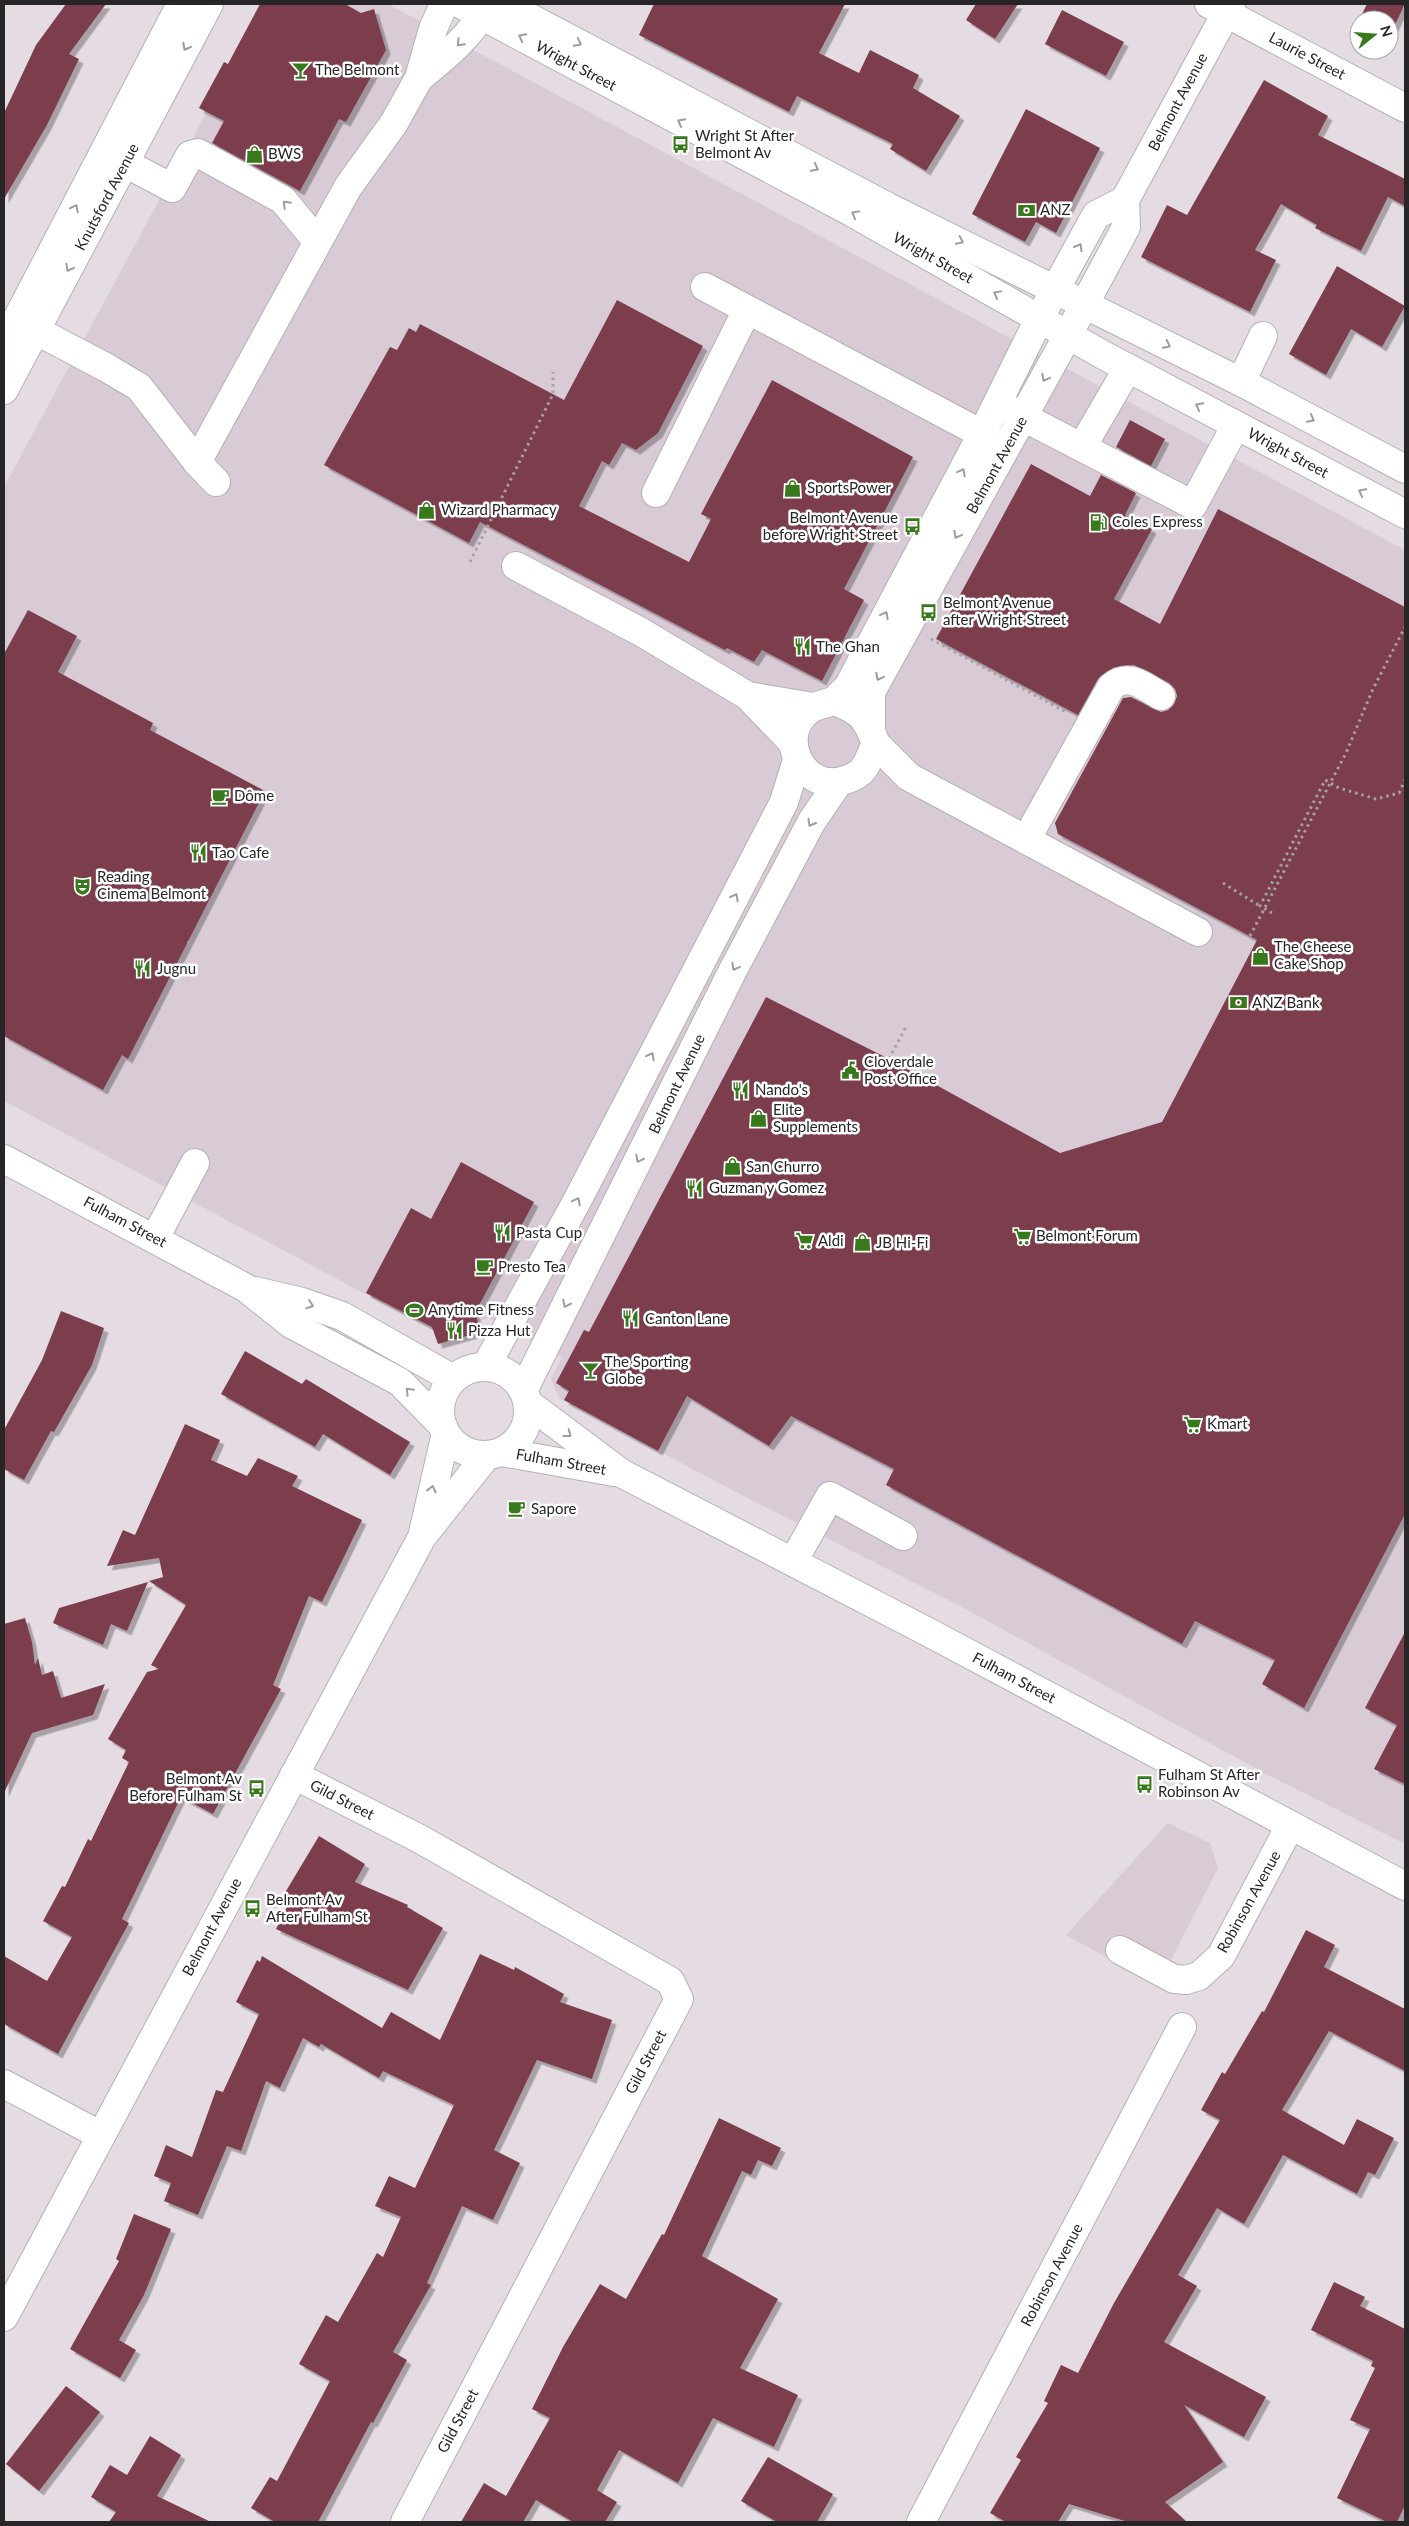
<svg xmlns="http://www.w3.org/2000/svg" width="1409" height="2526" font-family="Lato,sans-serif">
  <defs>
    <filter id="shadow"><feDropShadow dx="4.5" dy="4.5" stdDeviation="0" flood-color="#0004"/></filter>
  </defs>
  <rect width="100%" height="100%" fill="#e4dce2"/>
  <g fill="#d9cbd6">
    <polygon points="265,4 388,4 1405,550 1405,1844 1266,1774 960,1606 730,1489 559,1398 551,1379 562,1357 489,1318 442,1335 4,1101 4,487"/>
    <polygon points="1168,1823 1210,1843 1218,1868 1158,1986 1066,1935"/>
  </g>
  <g fill="#7b3d4e" filter="url(#shadow)">
    <polygon points="66,4 106,4 69,54 79,59 47,125 4,199 4,113 36,45"/>
    <polygon points="260,4 345,4 361,13 374,9 386,50 346,122 339,119 300,191 212,143 224,121 199,108 224,62 228,64"/>
    <polygon points="654,4 845,4 819,53 859,73 870,50 919,75 913,88 960,116 926,171 890,149 893,144 797,96 789,112 639,35"/>
    <polygon points="976,4 1018,4 995,39 966,20"/>
    <polygon points="1367,4 1405,4 1389,37 1389,20 1359,20"/>
    <polygon points="1062,10 1124,42 1106,76 1045,44"/>
    <polygon points="1264,80 1328,116 1318,135 1405,179 1405,206 1388,197 1361,251 1315,228 1317,225 1281,204 1255,250 1276,260 1250,312 1141,257 1167,205 1187,215"/>
    <polygon points="1026,109 1100,148 1056,233 1036,222 1025,242 972,214"/>
    <polygon points="1337,266 1405,306 1382,347 1351,329 1326,375 1289,354"/>
    <polygon points="617,300 703,346 658,433 636,450 622,443 609,465 602,461 579,506 689,562 711,519 701,514 772,380 913,457 844,589 864,600 822,681 762,650 754,662 727,648 725,650 480,522 469,543 324,465 390,347 397,350 409,328 416,332 420,324 564,400"/>
    <polygon points="1130,420 1165,439 1151,466 1116,447"/>
    <polygon points="1031,464 1090,496 1101,475 1136,493 1125,515 1152,529 1114,599 1160,624 1218,509 1405,607 1405,1514 1304,1708 1262,1684 1275,1660 1195,1621 1182,1644 886,1485 894,1469 791,1416 769,1446 687,1396 658,1451 564,1400 569,1391 556,1383 584,1330 589,1332 766,997 889,1059 1060,1153 1162,1122 1257,940 1058,834 1055,823 1123,698 1131,697 1161,712 1168,710 1174,704 1177,696 1175,689 1169,683 1134,665 1113,668 1098,679 1078,715 936,639"/>
    <polygon points="28,610 77,636 58,672 153,723 150,730 265,791 128,1059 122,1055 103,1090 4,1036 4,654"/>
    <polygon points="461,1162 534,1202 475,1313 481,1332 438,1344 432,1327 366,1293 411,1208 431,1219"/>
    <polygon points="61,1311 104,1328 92,1365 54,1432 51,1431 24,1480 4,1469 4,1430 42,1360"/>
    <polygon points="245,1351 302,1384 306,1379 410,1442 390,1475 323,1434 315,1447 221,1394"/>
    <polygon points="185,1424 220,1440 211,1460 247,1476 258,1458 298,1476 292,1486 362,1520 322,1602 309,1596 273,1685 281,1689 213,1814 181,1797 122,1919 129,1923 58,2054 4,2024 4,1956 47,1981 72,1937 43,1921 62,1886 65,1887 88,1839 91,1841 129,1762 122,1758 126,1750 108,1739 147,1672 159,1669 151,1665 186,1605 149,1581 163,1577 159,1558 107,1566 123,1530 135,1535"/>
    <polygon points="148,1582 127,1631 111,1624 103,1645 53,1623 59,1608"/>
    <polygon points="25,1618 32,1642 35,1665 38,1658 42,1675 53,1671 61,1698 105,1684 93,1715 32,1733 4,1793 4,1624"/>
    <polygon points="1405,1632 1405,1784 1374,1769 1397,1725 1365,1708"/>
    <polygon points="319,1836 365,1864 355,1882 408,1905 407,1907 443,1928 408,1990 276,1929 288,1905 280,1901"/>
    <polygon points="1306,1930 1335,1945 1324,1967 1405,2009 1405,2071 1329,2031 1282,2110 1344,2145 1357,2119 1394,2138 1375,2175 1368,2172 1357,2194 1283,2155 1244,2224 1217,2208 1178,2275 1197,2286 1164,2342 1266,2397 1244,2437 1184,2405 1223,2462 1165,2502 1187,2522 1128,2522 1069,2504 1058,2522 1006,2522 990,2513 1021,2460 1016,2457 1048,2403 1044,2401 1061,2365 1078,2373 1114,2303 1220,2120 1201,2110 1222,2072 1225,2074 1262,2011 1264,2012"/>
    <polygon points="480,1954 514,1970 515,1967 564,1994 560,2002 612,2020 592,2079 537,2060 494,2150 520,2163 493,2220 462,2206 427,2283 431,2285 393,2352 407,2360 373,2423 371,2422 318,2522 275,2522 251,2508 270,2477 277,2481 330,2381 299,2364 326,2315 338,2322 377,2253 383,2257 401,2217 375,2206 389,2176 415,2188 454,2105 383,2071 379,2078 321,2044 319,2047 303,2038 280,2088 266,2081 241,2151 227,2146 198,2215 164,2201 171,2183 154,2176 166,2145 192,2157 216,2090 223,2092 259,2014 236,2002 257,1960 260,1962 262,1956 382,2028 391,2012 440,2040"/>
    <polygon points="719,2118 781,2148 772,2166 758,2160 751,2175 742,2171 702,2256 778,2299 740,2368 798,2395 774,2447 713,2418 678,2483 619,2450 597,2490 617,2502 605,2522 573,2522 536,2500 523,2522 461,2522 484,2483 506,2496 550,2418 532,2409 563,2347 600,2284 626,2299 662,2234 664,2235"/>
    <polygon points="134,2214 171,2229 144,2295 119,2340 136,2350 120,2378 70,2349 119,2261 116,2259"/>
    <polygon points="1334,2282 1365,2297 1360,2306 1405,2329 1405,2505 1397,2522 1387,2522 1337,2498 1370,2429 1350,2420 1375,2368 1371,2366 1373,2361 1311,2330"/>
    <polygon points="66,2386 100,2412 39,2491 6,2464"/>
    <polygon points="150,2436 181,2455 157,2496 211,2522 109,2522 116,2512 91,2497 110,2465 127,2475"/>
    <polygon points="768,2457 833,2494 817,2522 777,2522 741,2501"/>
  </g>
  <g fill="none" stroke-linecap="round" stroke-linejoin="round">
    <defs>
      <g id="minor">
        <polyline points="460,4 853,213 1105,356 1405,514"/>
        <polyline points="504,4 888,207 1241,382 1405,469"/>
        <polyline points="1209,4 1405,108"/>
        <path d="M 419,78 C 446,56 472,35 489,4"/>
        <polyline points="108,154 172,188 190,155 198,153 283,200 317,241"/>
        <polyline points="705,287 982,434"/>
        <polyline points="20,322 107,368 139,387 197,462 216,482"/>
        <polyline points="4,344 181,4"/>
        <polyline points="1241,382 1263,336"/>
        <polyline points="4,390 209,4"/>
        <polyline points="1008,409 1193,505 1236,425"/>
        <polyline points="1082,447 1128,368"/>
        <polyline points="197,462 348,187 394,123 419,78 433,29 444,4"/>
        <polyline points="656,493 747,310"/>
        <polyline points="516,566 641,632 748,696 793,743"/>
        <polyline points="748,696 813,707"/>
        <polyline points="834,701 848,687 982,434 1039,319"/>
        <path d="M 834,701 C 860,710 867,718 876,744 C 872,751 869,761 864,768 C 860,774 852,778 845,780 C 802,795 773,732 812,708 C 818,705 827,703 834,701 Z"/>
        <polyline points="871,730 871,692 1068,335"/>
        <polyline points="876,744 909,777 1198,932"/>
        <path d="M 1026,840 L 1111,687 C 1129,671 1144,687 1161,696"/>
        <polyline points="4,1159 246,1288 291,1324 400,1382 443,1426"/>
        <polyline points="155,1238 195,1163"/>
        <polyline points="255,1291 302,1302 342,1316 453,1379"/>
        <polyline points="486,1366 577,1201 784,802 797,760"/>
        <circle cx="484" cy="1411" r="44"/>
        <polyline points="524,1389 732,972 812,821 838,783"/>
        <polyline points="529,1404 621,1473 926,1631 1405,1886"/>
        <polyline points="502,1452 614,1472"/>
        <polyline points="423,1533 446,1433"/>
        <polyline points="793,1562 830,1496 903,1536"/>
        <polyline points="294,1775 420,1839 670,1981 679,1999 405,2522"/>
        <polyline points="1120,1950 1174,1979 1186,1980 1199,1976 1221,1956 1290,1826"/>
        <polyline points="4,2084 100,2135"/>
        <polyline points="4,2317 422,1537 487,1455"/>
        <polyline points="921,2522 1182,2027"/>
      </g>
      <g id="major">
        <polyline points="1039,319 1096,215 1125,200"/>
        <polyline points="1068,335 1126,227 1125,200 1231,4"/>
      </g>
    </defs>
    <use href="#minor" stroke="#b6afb5" stroke-width="30"/>
    <use href="#major" stroke="#b6afb5" stroke-width="30"/>
    <g stroke="#a6a0a5" stroke-width="3" stroke-dasharray="2.5 4" stroke-linecap="butt">
      <polyline points="470,562 553,394 553,372"/>
      <polyline points="931,639 1066,712"/>
      <polyline points="1223,883 1260,906"/>
      <polyline points="1272,913 1260,906 1325,780 1339,788 1376,799 1399,793 1405,780"/>
      <polyline points="1250,936 1346,753 1372,691 1405,627"/>
      <polyline points="188,941 190,943"/>
      <polyline points="889,1059 907,1025"/>
    </g>
    <use href="#minor" stroke="#fff" stroke-width="28"/>
    <use href="#major" stroke="#fff" stroke-width="28"/>
  </g>
  <defs><path id="oneway-chevron" d="M-2-3.5L2.5 0L-2 3.5" fill="none" stroke-width="1.6" stroke-linecap="round" stroke-linejoin="round" transform="scale(1.25)"/></defs>
  <g stroke="#9e9d9e">
    <use href="#oneway-chevron" transform="translate(522 37) rotate(-152)"/>
    <use href="#oneway-chevron" transform="translate(460 43) rotate(134)"/>
    <use href="#oneway-chevron" transform="translate(578 43) rotate(28)"/>
    <use href="#oneway-chevron" transform="translate(186 47) rotate(118)"/>
    <use href="#oneway-chevron" transform="translate(681 122) rotate(-152)"/>
    <use href="#oneway-chevron" transform="translate(815 168) rotate(28)"/>
    <use href="#oneway-chevron" transform="translate(286 204) rotate(-135)"/>
    <use href="#oneway-chevron" transform="translate(75 208) rotate(-63)"/>
    <use href="#oneway-chevron" transform="translate(855 214) rotate(-151)"/>
    <use href="#oneway-chevron" transform="translate(960 241) rotate(26)"/>
    <use href="#oneway-chevron" transform="translate(1079 247) rotate(-60)"/>
    <use href="#oneway-chevron" transform="translate(69 268) rotate(118)"/>
    <use href="#oneway-chevron" transform="translate(997 294) rotate(-151)"/>
    <use href="#oneway-chevron" transform="translate(1167 345) rotate(27)"/>
    <use href="#oneway-chevron" transform="translate(1045 378) rotate(118)"/>
    <use href="#oneway-chevron" transform="translate(1199 406) rotate(-152)"/>
    <use href="#oneway-chevron" transform="translate(1311 419) rotate(28)"/>
    <use href="#oneway-chevron" transform="translate(962 472) rotate(-62)"/>
    <use href="#oneway-chevron" transform="translate(1362 492) rotate(-152)"/>
    <use href="#oneway-chevron" transform="translate(957 535) rotate(119)"/>
    <use href="#oneway-chevron" transform="translate(885 615) rotate(-62)"/>
    <use href="#oneway-chevron" transform="translate(879 677) rotate(118)"/>
    <use href="#oneway-chevron" transform="translate(811 823) rotate(120)"/>
    <use href="#oneway-chevron" transform="translate(735 897) rotate(-62)"/>
    <use href="#oneway-chevron" transform="translate(735 967) rotate(119)"/>
    <use href="#oneway-chevron" transform="translate(651 1056) rotate(-62)"/>
    <use href="#oneway-chevron" transform="translate(639 1159) rotate(117)"/>
    <use href="#oneway-chevron" transform="translate(577 1201) rotate(-62)"/>
    <use href="#oneway-chevron" transform="translate(566 1304) rotate(117)"/>
    <use href="#oneway-chevron" transform="translate(310 1305) rotate(19)"/>
    <use href="#oneway-chevron" transform="translate(409 1391) rotate(-134)"/>
    <use href="#oneway-chevron" transform="translate(568 1434) rotate(37)"/>
    <use href="#oneway-chevron" transform="translate(432 1489) rotate(-76)"/>
  </g>
  <defs>
    <symbol id="bar-bare" viewBox="-9 -9 18 18"><path d="M-6-5H6L.8 .8V4.5H3.5V6h-7V4.5H-.8V.8Z" fill="#387a1b" stroke="#fff" stroke-width="2.5" paint-order="stroke"/></symbol>
    <symbol id="bus-bare" viewBox="-9 -9 18 18"><path d="M-5-6H5V4H4V6H2V4H-2V6H-4V4H-5ZM-3.5-4V0h7V-4ZM-3.5 1.2v1.5H-2V1.2ZM2 1.2v1.5H3.5V1.2Z" fill="#387a1b" stroke="#fff" stroke-width="2.5" paint-order="stroke"/></symbol>
    <symbol id="shop-bare" viewBox="-9 -9 18 18"><path d="M-5-2.5h2.3a2.7 3.5 0 0 1 5.4 0H5L5.5 6h-11ZM-1.5-2.5h3a1.5 2.3 0 0 0-3 0Z" fill="#387a1b" stroke="#fff" stroke-width="2.5" paint-order="stroke"/></symbol>
    <symbol id="bank-bare" viewBox="-9 -9 18 18"><path d="M-6-4H6V4H-6ZM0-2.3a2.3 2.3 0 1 0 0 4.6a2.3 2.3 0 1 0 0-4.6Z" fill="#387a1b" stroke="#fff" stroke-width="2.5" paint-order="stroke"/></symbol>
    <symbol id="fuel-bare" viewBox="-9 -9 18 18"><path d="M-5.5-6h7V0h2V4h1.3V-2.5L3-4.5l.8-.8L6-3V5H2.5V1h-1V6h-7ZM-4.2-4.7v3.2H.2V-4.7Z" fill="#387a1b" stroke="#fff" stroke-width="2.5" paint-order="stroke"/></symbol>
    <symbol id="restaurant-bare" viewBox="-9 -9 18 18"><path d="M-5-6h1v4h1v-4h1v4h1v-4h1v5L-1.5 .5V6h-2V.5L-5-1ZM5-6V6H3V1.5H1.5Q1.5-4 5-6Z" fill="#387a1b" stroke="#fff" stroke-width="2.5" paint-order="stroke"/></symbol>
    <symbol id="cafe-bare" viewBox="-9 -9 18 18"><path d="M-5.5-4.5H6V0H3Q3 3.5 0 3.5H-2.5Q-5.5 3.5-5.5 0ZM3-3.2v2h1.7v-2ZM-6 4.5H4V6H-6Z" fill="#387a1b" stroke="#fff" stroke-width="2.5" paint-order="stroke"/></symbol>
    <symbol id="theatre-bare" viewBox="-9 -9 18 18"><path d="M-5-5.5Q0-4 5-5.5V0Q5 5 0 6Q-5 5-5 0ZM-3.3-2.5H-1v1.5H-3.3ZM1-2.5H3.3v1.5H1ZM-2.8 1Q0 5.5 2.8 1Z" fill="#387a1b" stroke="#fff" stroke-width="2.5" paint-order="stroke"/></symbol>
    <symbol id="civic-bare" viewBox="-9 -9 18 18"><path d="M-.6-6.5H3V-4.5H.6V-3L4-1V1h2V6H-6V1h2V-1L-.6-3ZM-1.2 2.5V6h2.4V2.5Z" fill="#387a1b" stroke="#fff" stroke-width="2.5" paint-order="stroke"/></symbol>
    <symbol id="supermarket-bare" viewBox="-9 -9 18 18"><path d="M-6-5.5h2.5l.6 2H6L4.5 2H-2.5L-4.4-4H-6ZM-1.5 3.2a1.3 1.3 0 1 0 .1 0ZM3 3.2a1.3 1.3 0 1 0 .1 0Z" fill="#387a1b" stroke="#fff" stroke-width="2.5" paint-order="stroke"/></symbol>
    <symbol id="stadium-bare" viewBox="-9 -9 18 18"><path d="M0-5a6.5 5 0 1 0 0 10a6.5 5 0 1 0 0-10ZM-3.5-1.8h7v3.6h-7Z" fill="#387a1b" stroke="#fff" stroke-width="2.5" paint-order="stroke"/></symbol>
  </defs>
  <g fill-rule="evenodd">
    <use href="#bar-bare" x="288" y="58" width="25" height="25"/>
    <use href="#bus-bare" x="668" y="132" width="25" height="25"/>
    <use href="#shop-bare" x="242" y="142" width="25" height="25"/>
    <use href="#bank-bare" x="1014" y="198" width="25" height="25"/>
    <use href="#shop-bare" x="780" y="476" width="25" height="25"/>
    <use href="#shop-bare" x="414" y="498" width="25" height="25"/>
    <use href="#fuel-bare" x="1086" y="510" width="25" height="25"/>
    <use href="#bus-bare" x="900" y="514" width="25" height="25"/>
    <use href="#bus-bare" x="916" y="600" width="25" height="25"/>
    <use href="#restaurant-bare" x="790" y="634" width="25" height="25"/>
    <use href="#cafe-bare" x="208" y="784" width="25" height="25"/>
    <use href="#restaurant-bare" x="186" y="840" width="25" height="25"/>
    <use href="#theatre-bare" x="70" y="874" width="25" height="25"/>
    <use href="#shop-bare" x="1248" y="944" width="25" height="25"/>
    <use href="#restaurant-bare" x="130" y="956" width="25" height="25"/>
    <use href="#bank-bare" x="1226" y="990" width="25" height="25"/>
    <use href="#civic-bare" x="838" y="1058" width="25" height="25"/>
    <use href="#restaurant-bare" x="728" y="1078" width="25" height="25"/>
    <use href="#shop-bare" x="746" y="1106" width="25" height="25"/>
    <use href="#shop-bare" x="720" y="1154" width="25" height="25"/>
    <use href="#restaurant-bare" x="682" y="1176" width="25" height="25"/>
    <use href="#restaurant-bare" x="490" y="1220" width="25" height="25"/>
    <use href="#supermarket-bare" x="1010" y="1224" width="25" height="25"/>
    <use href="#supermarket-bare" x="792" y="1228" width="25" height="25"/>
    <use href="#shop-bare" x="850" y="1230" width="25" height="25"/>
    <use href="#cafe-bare" x="472" y="1254" width="25" height="25"/>
    <use href="#stadium-bare" x="402" y="1298" width="25" height="25"/>
    <use href="#restaurant-bare" x="618" y="1306" width="25" height="25"/>
    <use href="#restaurant-bare" x="442" y="1318" width="25" height="25"/>
    <use href="#bar-bare" x="578" y="1358" width="25" height="25"/>
    <use href="#supermarket-bare" x="1180" y="1412" width="25" height="25"/>
    <use href="#cafe-bare" x="504" y="1496" width="25" height="25"/>
    <use href="#bus-bare" x="1132" y="1772" width="25" height="25"/>
    <use href="#bus-bare" x="244" y="1776" width="25" height="25"/>
    <use href="#bus-bare" x="240" y="1896" width="25" height="25"/>
  </g>
  <g text-anchor="middle" stroke-width="5" stroke-linejoin="round" paint-order="stroke">
    <g font-size="15" fill="#282528" stroke="#fff">
      <text transform="translate(1307 56) rotate(28)" y="5">Laurie Street</text>
      <text transform="translate(576 66) rotate(28)" y="5">Wright Street</text>
      <text transform="translate(1178 102) rotate(-62)" y="5">Belmont Avenue</text>
      <text transform="translate(107 197) rotate(-62)" y="5">Knutsford Avenue</text>
      <text transform="translate(933 258) rotate(29)" y="5">Wright Street</text>
      <text transform="translate(1288 453) rotate(28)" y="5">Wright Street</text>
      <text transform="translate(997 465) rotate(-61)" y="5">Belmont Avenue</text>
      <text transform="translate(677 1084) rotate(-64)" y="5">Belmont Avenue</text>
      <text transform="translate(125 1222) rotate(28)" y="5">Fulham Street</text>
      <text transform="translate(561 1462) rotate(10)" y="5">Fulham Street</text>
      <text transform="translate(1014 1678) rotate(28)" y="5">Fulham Street</text>
      <text transform="translate(342 1800) rotate(27)" y="5">Gild Street</text>
      <text transform="translate(1249 1902) rotate(-61)" y="5">Robinson Avenue</text>
      <text transform="translate(212 1927) rotate(-62)" y="5">Belmont Avenue</text>
      <text transform="translate(646 2062) rotate(-62)" y="5">Gild Street</text>
      <text transform="translate(1052 2275) rotate(-62)" y="5">Robinson Avenue</text>
      <text transform="translate(458 2421) rotate(-62)" y="5">Gild Street</text>
    </g>
    <g font-size="15" fill="#282528" stroke="#fff" text-anchor="start">
      <text x="315" y="75">The Belmont</text>
      <text x="695" y="141">Wright St After<tspan x="695" dy="17">Belmont Av</tspan></text>
      <text x="268" y="159">BWS</text>
      <text x="1040" y="215">ANZ</text>
      <text x="807" y="493">SportsPower</text>
      <text x="441" y="515">Wizard Pharmacy</text>
      <text x="898" y="523" text-anchor="end">Belmont Avenue<tspan x="898" dy="17">before Wright Street</tspan></text>
      <text x="1112" y="527">Coles Express</text>
      <text x="943" y="608">Belmont Avenue<tspan x="943" dy="17">after Wright Street</tspan></text>
      <text x="816" y="652">The Ghan</text>
      <text x="234" y="801">Dôme</text>
      <text x="212" y="858">Tao Cafe</text>
      <text x="97" y="882">Reading<tspan x="97" dy="17">Cinema Belmont</tspan></text>
      <text x="1274" y="952">The Cheese<tspan x="1274" dy="17">Cake Shop</tspan></text>
      <text x="157" y="974">Jugnu</text>
      <text x="1252" y="1008">ANZ Bank</text>
      <text x="864" y="1067">Cloverdale<tspan x="864" dy="17">Post Office</tspan></text>
      <text x="755" y="1095">Nando's</text>
      <text x="773" y="1115">Elite<tspan x="773" dy="17">Supplements</tspan></text>
      <text x="746" y="1172">San Churro</text>
      <text x="709" y="1193">Guzman y Gomez</text>
      <text x="516" y="1238">Pasta Cup</text>
      <text x="1036" y="1241">Belmont Forum</text>
      <text x="818" y="1246">Aldi</text>
      <text x="876" y="1248">JB Hi-Fi</text>
      <text x="498" y="1272">Presto Tea</text>
      <text x="428" y="1315">Anytime Fitness</text>
      <text x="645" y="1324">Canton Lane</text>
      <text x="468" y="1336">Pizza Hut</text>
      <text x="604" y="1367">The Sporting<tspan x="604" dy="17">Globe</tspan></text>
      <text x="1207" y="1429">Kmart</text>
      <text x="531" y="1514">Sapore</text>
      <text x="1158" y="1780">Fulham St After<tspan x="1158" dy="17">Robinson Av</tspan></text>
      <text x="242" y="1784" text-anchor="end">Belmont Av<tspan x="242" dy="17">Before Fulham St</tspan></text>
      <text x="266" y="1905">Belmont Av<tspan x="266" dy="17">After Fulham St</tspan></text>
    </g>
  </g>
  <rect width="1409" height="2526" fill="none" stroke="#282528" stroke-width="10"/>
  <g transform="translate(1374 35) rotate(73)"><circle r="24" fill="#ffffff" stroke="#a9a8a9"/>
  <path d="M0-4L9 19L0 12L-9 19Z" fill="#387a1b"/>
  <text y="-8" font-size="14" font-weight="bold" text-anchor="middle" fill="#282528">N</text>
  </g>
</svg>
